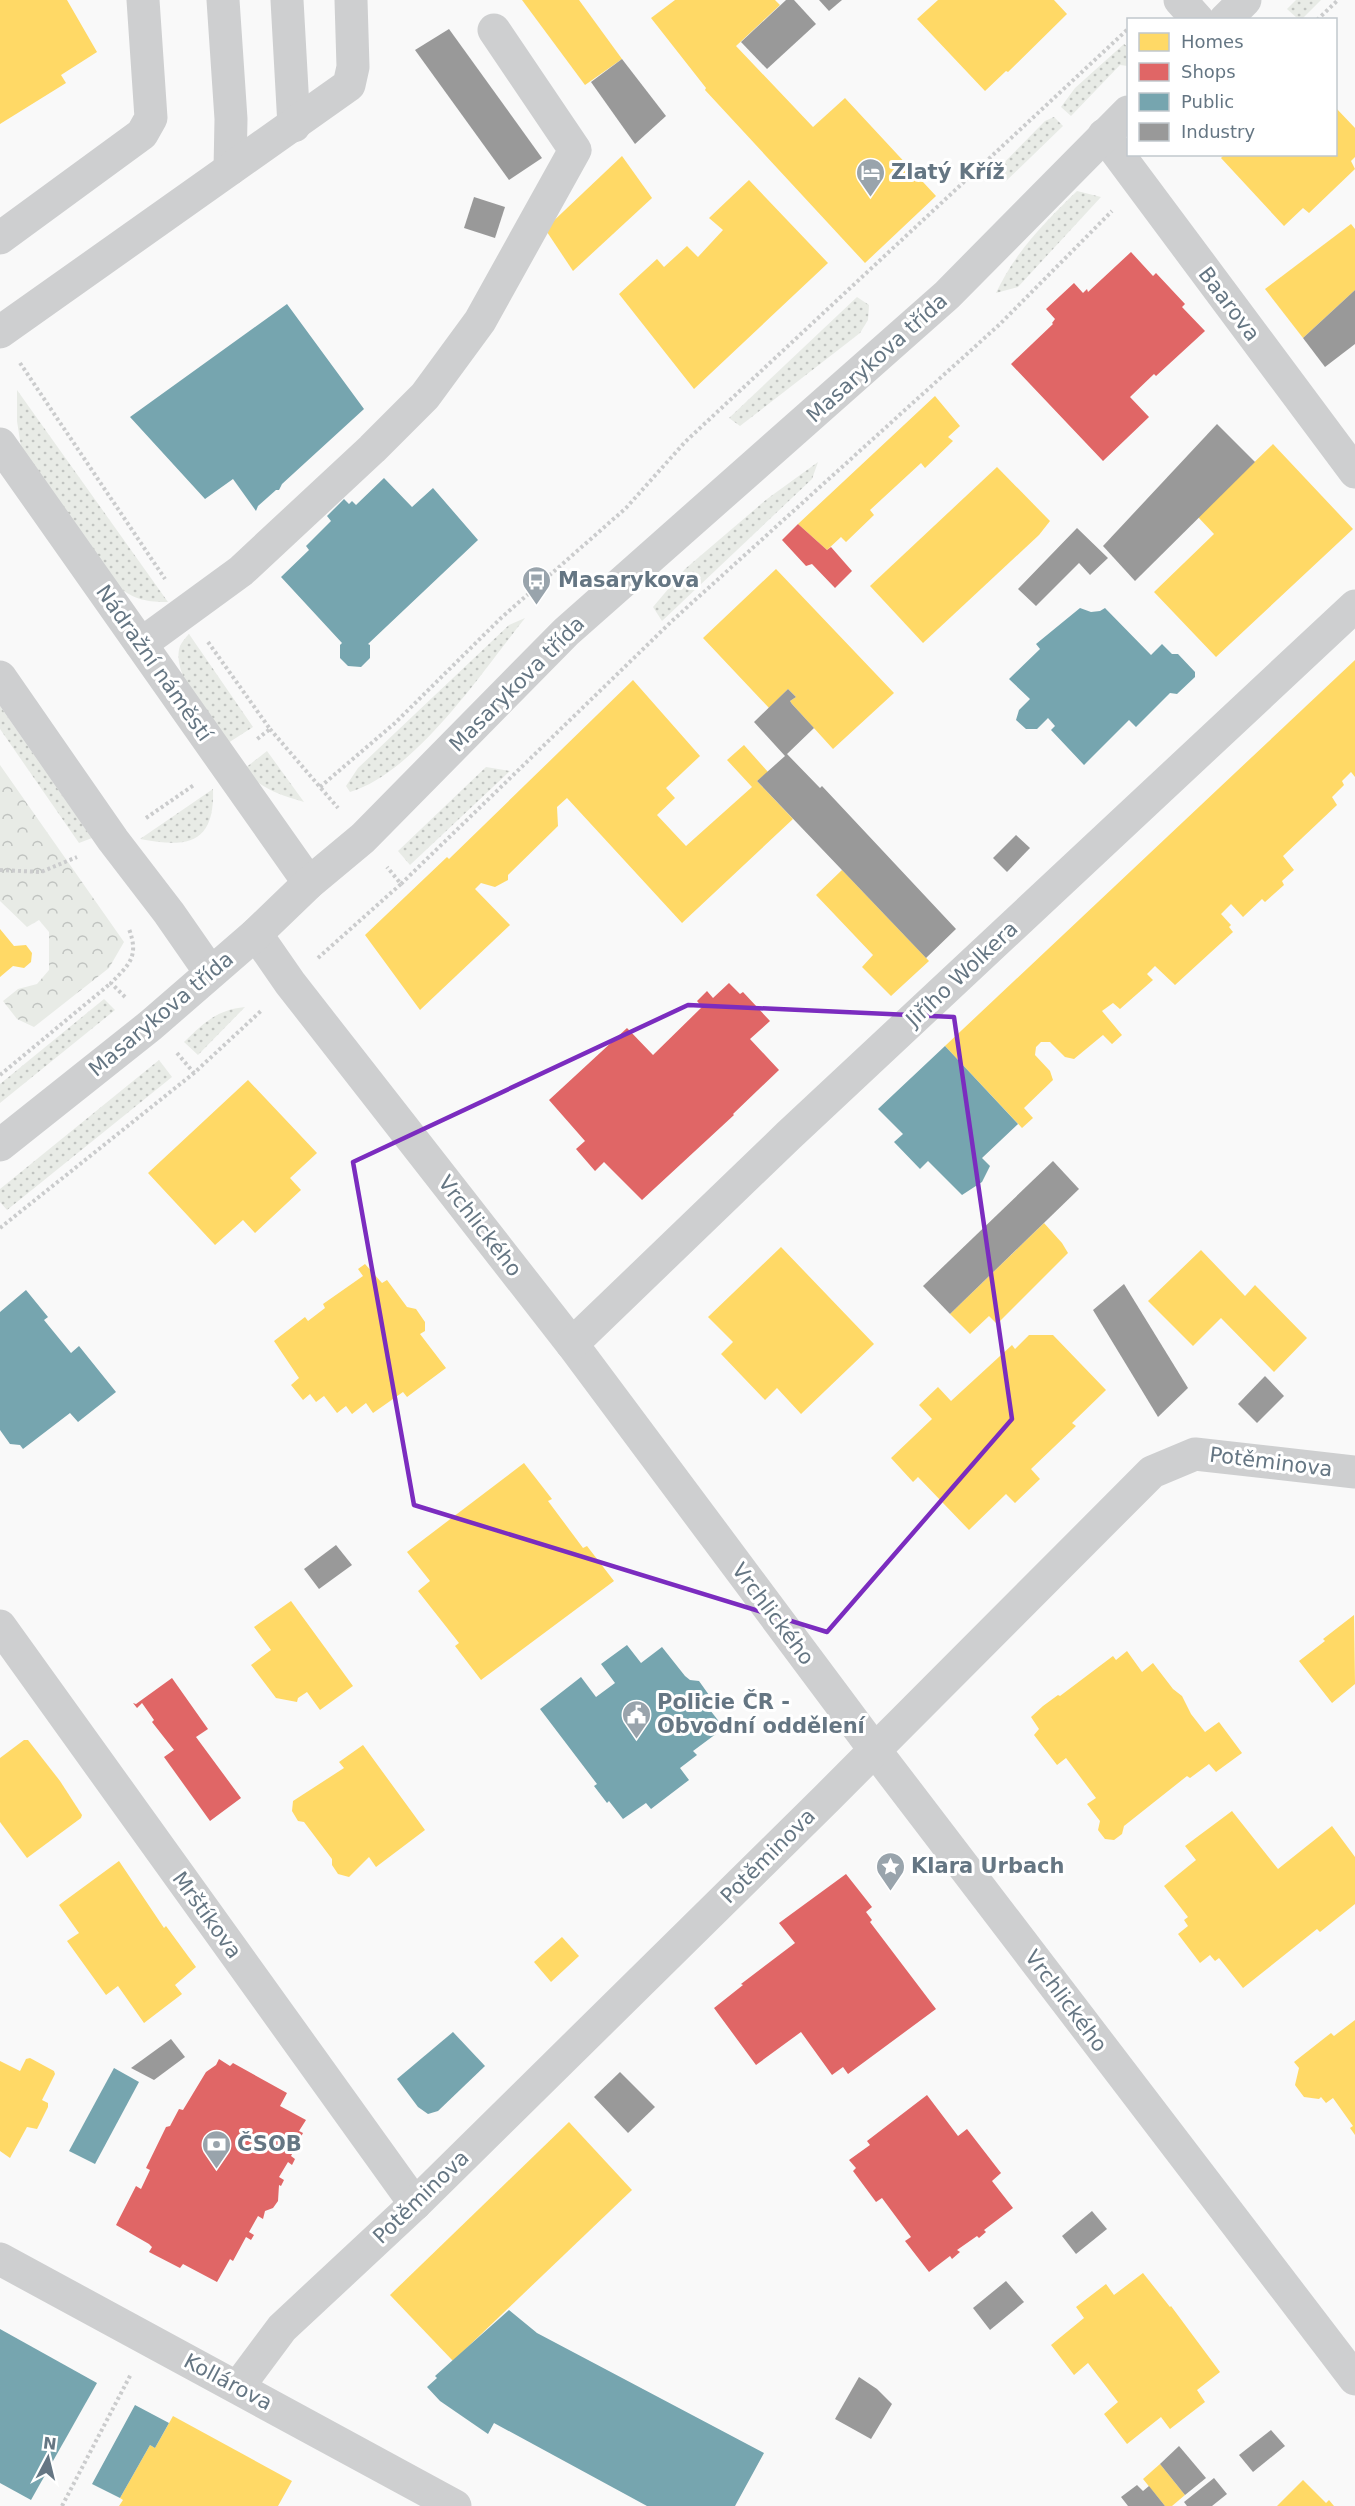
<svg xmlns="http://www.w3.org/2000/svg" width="1355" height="2506" font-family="'DejaVu Sans',sans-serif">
  <defs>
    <pattern id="grass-dots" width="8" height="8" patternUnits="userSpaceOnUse" patternTransform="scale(1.5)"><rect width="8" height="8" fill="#e8ebe6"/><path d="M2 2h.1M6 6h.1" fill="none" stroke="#c0c3c0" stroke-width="1.8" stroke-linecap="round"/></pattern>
    <pattern id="park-crowns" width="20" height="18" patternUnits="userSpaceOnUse" patternTransform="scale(1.5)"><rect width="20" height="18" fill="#e8ebe6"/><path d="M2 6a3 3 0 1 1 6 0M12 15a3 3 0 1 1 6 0" fill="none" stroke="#c0c3c0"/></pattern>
  </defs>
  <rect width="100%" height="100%" fill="#f9f9f9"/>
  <g fill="url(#grass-dots)">
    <polygon points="1296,0 1321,0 1301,20 1298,19 1287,9"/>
    <polygon points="1124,44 1128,47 1128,66 1120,65 1071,116 1061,107 1075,88"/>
    <polygon points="1054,117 1063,126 1005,182 993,174 1045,121"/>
    <path d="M 1077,191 L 1101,197 L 1018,287 L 996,293 C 1015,252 1045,222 1077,191 Z"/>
    <polygon points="857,297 869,305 868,320 860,333 740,426 729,418"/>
    <path d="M 17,390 L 168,602 C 148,602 134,600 119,587 L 21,447 L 17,421 Z"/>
    <polygon points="818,462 812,479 662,621 653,607 685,569 767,499"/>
    <path d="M 525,618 C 482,672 416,772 350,792 L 346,786 L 358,768 L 509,625 Z"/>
    <path d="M 189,634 L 253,727 L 228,743 C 212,720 170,675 180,646 C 182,642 186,637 189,634 Z"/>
    <polygon points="0,706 92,838 79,843 0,729"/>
    <path d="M 267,751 L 304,802 C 280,795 260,789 244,769 Z"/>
    <polygon points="486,767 510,771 410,865 398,851"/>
    <path d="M 213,789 C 215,845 186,848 140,839 Z"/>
    <polygon points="104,999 115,1010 0,1103 0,1084"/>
    <path d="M 245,1007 L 198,1055 L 184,1042 C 204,1023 216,1010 245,1007 Z"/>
    <polygon points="159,1060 172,1077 7,1210 0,1202 0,1189"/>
  </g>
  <polygon fill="url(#park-crowns)" points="0,765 124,942 109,968 34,1027 17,1019 3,1001 18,989 37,984 49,970 49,932 39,920 27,927 0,901"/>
  <g fill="#ffd966">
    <polygon points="0,0 67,0 97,52 61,75 66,83 0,124"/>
    <polygon points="522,0 579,0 622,59 585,85"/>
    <polygon points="675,0 775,0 780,5 736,46 813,127 845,98 936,196 865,263 705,90 706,88 651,18"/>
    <polygon points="938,0 1054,0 1067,14 1008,72 1006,71 985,91 917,19"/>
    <polygon points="1336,108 1355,128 1355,157 1351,161 1355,169 1309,213 1303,208 1284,226 1221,158 1225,154 1336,154"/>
    <polygon points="622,156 652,198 573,271 545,229"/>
    <polygon points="749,180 828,263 694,389 619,294 657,259 664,267 687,246 698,257 723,230 709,218"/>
    <polygon points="1351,224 1355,229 1355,290 1303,338 1265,289"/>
    <polygon points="935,396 960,426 948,437 953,441 925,468 921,463 870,510 874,515 846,542 841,537 827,550 798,524"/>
    <polygon points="1273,444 1353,529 1216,657 1154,592 1214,534 1198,517"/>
    <polygon points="997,467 1050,521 1039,535 923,643 870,586"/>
    <polygon points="776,569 894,693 833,749 792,704 790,701 796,697 788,689 769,708 703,638"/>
    <polygon points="1355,660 1355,777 1351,772 1342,781 1344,785 1332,797 1337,805 1283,856 1294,870 1282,881 1284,885 1265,902 1262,899 1243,917 1231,904 1221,914 1231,925 1229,927 1233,932 1175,985 1155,966 1147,974 1153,980 1120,1009 1113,1003 1102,1011 1122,1035 1112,1044 1103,1035 1074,1059 1065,1057 1050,1042 1041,1042 1036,1047 1035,1055 1050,1071 1053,1080 1024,1108 1033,1118 1022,1128 945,1046"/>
    <polygon points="633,680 700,756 666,788 675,798 657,815 686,846 752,787 727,760 744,745 768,772 757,781 793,819 682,923 567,798 557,807 558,826 508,875 508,880 495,887 481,883 475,889 510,925 420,1010 365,935 447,857 449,859"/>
    <polygon points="842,870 929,961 891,996 862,967 873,955 816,895"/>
    <polygon points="0,929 14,946 26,945 32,953 31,962 24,968 13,966 0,977"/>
    <polygon points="248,1080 317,1153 290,1178 301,1190 255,1233 243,1220 215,1245 148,1173"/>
    <polygon points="1044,1223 1062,1243 1068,1253 997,1324 989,1316 970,1334 950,1314"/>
    <polygon points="781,1247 874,1344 801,1414 777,1388 765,1400 721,1354 733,1342 708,1317"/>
    <polygon points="1201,1250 1245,1296 1255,1285 1307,1338 1274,1372 1221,1318 1193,1346 1148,1301"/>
    <polygon points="365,1264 382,1283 387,1280 407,1307 416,1309 425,1322 425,1331 420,1334 446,1368 407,1397 403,1392 373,1413 366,1403 352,1414 346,1406 337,1413 324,1396 316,1402 310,1394 303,1400 291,1385 299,1378 274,1341 305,1317 308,1321 325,1308 323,1304 363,1276 358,1269"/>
    <polygon points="1029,1335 1053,1335 1106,1390 1072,1423 1076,1426 1031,1469 1040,1479 1015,1503 1006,1494 969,1530 918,1477 913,1482 891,1458 932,1419 919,1405 938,1387 951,1401 1012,1345 1015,1349"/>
    <polygon points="524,1463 552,1499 548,1501 583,1548 587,1546 614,1581 481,1680 455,1646 459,1643 418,1591 430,1581 407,1552"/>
    <polygon points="291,1601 353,1686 320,1710 307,1692 298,1698 297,1702 276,1698 251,1665 271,1650 254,1627"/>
    <polygon points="1354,1615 1355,1684 1332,1703 1299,1661 1325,1641 1323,1639"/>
    <polygon points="1127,1651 1142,1672 1153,1663 1173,1689 1182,1696 1191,1714 1205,1732 1219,1722 1242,1753 1216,1772 1209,1764 1190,1778 1187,1776 1124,1826 1122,1834 1114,1840 1105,1839 1098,1830 1100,1821 1087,1804 1096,1798 1066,1758 1057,1765 1034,1735 1039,1729 1031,1717 1043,1706 1058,1695 1060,1696 1113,1656 1116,1660"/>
    <polygon points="24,1740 28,1740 60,1781 82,1815 81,1818 27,1858 0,1822 0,1758"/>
    <polygon points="363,1745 425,1830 376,1867 369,1857 349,1877 338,1874 332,1865 332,1859 304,1822 298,1821 292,1811 293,1801 344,1768 339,1762"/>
    <polygon points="1232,1811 1278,1869 1332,1826 1355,1857 1355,1904 1320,1932 1317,1929 1243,1988 1219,1958 1215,1961 1210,1955 1200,1963 1178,1934 1188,1926 1184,1920 1188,1917 1164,1886 1196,1860 1185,1846"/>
    <polygon points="119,1861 164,1928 166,1926 196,1967 175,1985 182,1994 144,2023 118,1986 106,1995 67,1941 79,1933 59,1905"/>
    <polygon points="562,1937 579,1956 551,1982 534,1962"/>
    <polygon points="1355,2020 1355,2135 1350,2128 1353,2126 1333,2098 1326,2103 1321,2097 1319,2099 1304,2097 1295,2085 1299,2068 1294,2062 1331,2033 1334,2036"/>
    <polygon points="30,2058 54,2071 55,2074 42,2100 48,2103 48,2107 37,2129 27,2127 10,2158 0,2151 0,2061 20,2071 26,2059"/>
    <polygon points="569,2122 632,2190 453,2361 390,2295"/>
    <polygon points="1143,2273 1170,2307 1171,2306 1220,2372 1197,2390 1205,2402 1170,2429 1161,2417 1127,2444 1104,2414 1118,2402 1088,2363 1074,2375 1051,2345 1084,2318 1076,2307 1106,2284 1114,2295"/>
    <polygon points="173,2416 292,2481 278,2506 119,2506 123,2500 120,2498 150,2445 155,2448"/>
    <polygon points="1160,2464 1185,2495 1172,2506 1165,2506 1143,2479"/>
    <polygon points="1303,2480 1326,2503 1329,2500 1334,2506 1277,2506"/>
  </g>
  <g fill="#e06666">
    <polygon points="1131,252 1153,276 1156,273 1185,304 1182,307 1205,331 1156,376 1154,374 1130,397 1149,417 1103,461 1011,364 1053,324 1052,323 1055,319 1046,309 1074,283 1083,293 1087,289 1088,292"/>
    <polygon points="798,524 827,550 831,547 852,571 835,588 812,564 806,566 782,540"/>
    <polygon points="729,983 740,994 743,992 770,1021 750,1039 779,1070 733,1114 734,1115 642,1200 604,1162 595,1171 576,1149 585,1141 549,1100 627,1028 653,1055 702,1007 697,1001 707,991 713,998"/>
    <polygon points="172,1678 208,1729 196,1737 241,1798 210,1821 164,1757 174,1750 152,1722 154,1720 142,1703 137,1708 133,1703 136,1704"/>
    <polygon points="846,1874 872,1907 866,1912 872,1920 870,1922 936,2009 848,2074 843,2067 832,2075 801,2032 756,2065 714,2008 743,1985 741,1984 795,1943 779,1923"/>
    <polygon points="219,2059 230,2066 233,2063 287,2093 280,2106 306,2120 299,2131 303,2133 291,2156 295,2159 292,2165 288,2162 279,2177 284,2180 281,2186 279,2185 278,2201 273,2208 265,2211 263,2219 258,2216 249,2232 254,2235 251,2240 246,2237 233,2261 230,2259 217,2282 183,2264 180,2268 149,2252 152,2247 149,2244 116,2225 136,2186 141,2189 150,2170 146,2168 166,2127 170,2126 179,2109 183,2110 206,2072 216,2065"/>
    <polygon points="927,2095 958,2136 967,2129 1001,2173 992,2181 1013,2208 984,2230 986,2232 979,2238 977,2236 957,2250 960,2252 952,2259 950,2256 929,2272 905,2241 911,2237 882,2198 876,2202 853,2171 856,2168 849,2160 870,2145 867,2141"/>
  </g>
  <g fill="#76a5af">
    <polygon points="287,304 364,409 282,484 279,490 276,490 258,506 256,511 233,479 205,499 130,417"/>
    <polygon points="384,478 412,507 433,488 478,540 368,644 370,645 370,658 361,667 348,666 340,658 340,645 342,643 281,577 309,550 306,546 331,521 327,516 344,499 349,504 352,501 356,505"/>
    <polygon points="1080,608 1091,612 1100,611 1105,608 1151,655 1162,644 1172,654 1178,654 1195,672 1195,677 1177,694 1170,693 1136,727 1129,720 1084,765 1051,730 1055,726 1048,718 1037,729 1026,729 1016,720 1019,710 1030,699 1009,679 1040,649 1036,644"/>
    <polygon points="945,1046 1018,1124 982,1158 990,1166 982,1182 962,1195 928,1161 920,1169 894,1142 903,1134 878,1109"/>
    <polygon points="26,1290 48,1317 44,1320 71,1353 79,1346 116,1392 78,1422 70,1413 23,1449 20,1445 10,1444 0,1430 0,1312"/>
    <polygon points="627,1645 641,1663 662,1647 685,1676 690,1680 699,1681 709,1695 707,1704 710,1710 724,1728 693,1751 697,1755 680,1768 689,1780 651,1809 646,1803 623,1819 609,1801 607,1803 594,1786 597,1784 540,1709 581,1677 596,1697 615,1683 601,1664"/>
    <polygon points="453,2032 485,2066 438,2111 428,2114 418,2107 397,2079"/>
    <polygon points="114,2068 139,2082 95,2164 69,2151"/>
    <polygon points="509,2310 537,2333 764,2453 735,2506 647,2506 494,2423 488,2434 440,2401 427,2387 437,2378 435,2376"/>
    <polygon points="0,2329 97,2383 31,2500 0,2483"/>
    <polygon points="135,2405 169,2423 155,2448 150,2445 120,2498 92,2484"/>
  </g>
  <g fill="#999">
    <polygon points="786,0 794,0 816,24 767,69 741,42"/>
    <polygon points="819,0 842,0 829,11"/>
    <polygon points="449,29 542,158 509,180 415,50"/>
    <polygon points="622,59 666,116 635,144 591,82"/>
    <polygon points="474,197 505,207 495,238 464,228"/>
    <polygon points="1355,290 1355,344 1325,367 1303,338"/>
    <polygon points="1217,424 1255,462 1135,581 1103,546"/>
    <polygon points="1077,528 1108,558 1090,575 1079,563 1036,606 1018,589"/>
    <polygon points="788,689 796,697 790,701 792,704 814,728 787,754 820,788 822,786 956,929 926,958 757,781 785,756 754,722"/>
    <polygon points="1016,835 1030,848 1007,872 993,858"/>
    <polygon points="1053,1161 1079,1189 950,1314 923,1286"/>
    <polygon points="1124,1284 1188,1388 1158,1417 1093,1310"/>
    <polygon points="1265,1376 1284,1396 1257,1423 1238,1404"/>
    <polygon points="336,1545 352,1565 319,1589 304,1569"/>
    <polygon points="171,2039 185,2057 154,2080 131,2068"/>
    <polygon points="620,2072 655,2107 628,2133 594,2097"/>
    <polygon points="1092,2211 1107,2229 1076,2254 1062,2236"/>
    <polygon points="1006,2281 1024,2302 990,2330 973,2308"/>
    <polygon points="859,2377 877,2389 892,2404 871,2439 835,2419"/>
    <polygon points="1271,2430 1285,2446 1253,2472 1239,2455"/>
    <polygon points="1179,2446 1206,2478 1185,2495 1160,2464"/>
    <polygon points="1214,2478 1227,2494 1212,2506 1187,2506 1184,2502"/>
    <polygon points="1137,2485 1143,2491 1149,2486 1165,2506 1128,2506 1121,2497"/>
  </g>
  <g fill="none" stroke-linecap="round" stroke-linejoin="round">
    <g stroke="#cbcccd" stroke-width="4" stroke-dasharray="3 3" stroke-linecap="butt">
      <polyline points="1317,20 1338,0"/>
      <polyline points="20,363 165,579"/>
      <polyline points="208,642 270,729 256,740"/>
      <polyline points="270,729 338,808"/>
      <polyline points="320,787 395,723 501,618 626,508 685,442 1128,29"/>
      <polyline points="146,818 194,785"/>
      <polyline points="0,870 41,872 77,857"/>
      <polyline points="401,884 673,620 1000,324 1112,211"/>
      <polyline points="318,958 401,884 387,867"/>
      <path d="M 125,997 L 111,983 C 130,964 139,956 129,929"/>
      <polyline points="177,1053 194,1073 262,1010"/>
      <polyline points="0,1075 111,983"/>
      <polyline points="0,1228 194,1073"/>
      <polyline points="62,2506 131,2374"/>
    </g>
    <g stroke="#cecfd0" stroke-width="33">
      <polyline points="223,0 231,119 230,169"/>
      <polyline points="287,0 294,126"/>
      <polyline points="1180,0 1198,20"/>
      <polyline points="1225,20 1245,0"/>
      <polyline points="1104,135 1355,472"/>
      <polyline points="0,238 142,134 151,118 143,0"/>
      <polyline points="0,332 349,85 353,67 351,0"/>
      <polyline points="0,444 309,883"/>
      <polyline points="141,644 241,571 372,449 425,396 480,321 575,150 494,30"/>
      <polyline points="0,677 113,840 169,913 210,972"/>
      <polyline points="256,934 290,983 572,1344 874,1749 1355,2379"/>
      <polyline points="0,1145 151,1025 256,934 309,883 363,838 566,632 947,295 1128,112"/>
      <polyline points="572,1344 788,1136 1355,606"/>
      <polyline points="0,1626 415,2204"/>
      <polyline points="0,2259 455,2506"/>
      <polyline points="238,2387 282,2328 415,2204 826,1799 1152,1472 1195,1454 1355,1472"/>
    </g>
  </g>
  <path fill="none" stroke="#7b2cbf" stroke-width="4.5" stroke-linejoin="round" d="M 688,1005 L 954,1017 L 1012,1419 L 827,1632 L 414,1505 L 353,1162 Z"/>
  <defs>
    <symbol id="hotel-pin" viewBox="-11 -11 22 30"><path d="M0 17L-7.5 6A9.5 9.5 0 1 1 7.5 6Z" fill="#99a4ac" stroke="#fff"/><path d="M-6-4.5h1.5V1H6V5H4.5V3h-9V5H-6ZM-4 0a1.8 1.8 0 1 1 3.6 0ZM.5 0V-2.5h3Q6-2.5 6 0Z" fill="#fff"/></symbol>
    <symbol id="bus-pin" viewBox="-11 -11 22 30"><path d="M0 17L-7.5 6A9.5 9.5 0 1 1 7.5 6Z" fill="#99a4ac" stroke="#fff"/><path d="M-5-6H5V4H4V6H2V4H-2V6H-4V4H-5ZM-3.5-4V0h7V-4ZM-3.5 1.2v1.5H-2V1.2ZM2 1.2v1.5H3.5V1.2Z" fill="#fff"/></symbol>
    <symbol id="civic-pin" viewBox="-11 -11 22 30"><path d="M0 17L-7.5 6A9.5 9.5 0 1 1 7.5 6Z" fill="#99a4ac" stroke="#fff"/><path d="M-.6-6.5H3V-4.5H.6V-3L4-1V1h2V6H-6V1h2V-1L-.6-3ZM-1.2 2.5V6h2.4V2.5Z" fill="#fff"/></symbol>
    <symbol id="sight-pin" viewBox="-11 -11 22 30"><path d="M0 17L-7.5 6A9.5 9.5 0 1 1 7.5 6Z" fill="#99a4ac" stroke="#fff"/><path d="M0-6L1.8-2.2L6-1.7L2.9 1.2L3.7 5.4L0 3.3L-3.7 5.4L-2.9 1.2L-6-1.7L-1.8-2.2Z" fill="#fff"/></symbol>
    <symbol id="bank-pin" viewBox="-11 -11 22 30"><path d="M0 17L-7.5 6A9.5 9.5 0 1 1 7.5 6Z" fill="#99a4ac" stroke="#fff"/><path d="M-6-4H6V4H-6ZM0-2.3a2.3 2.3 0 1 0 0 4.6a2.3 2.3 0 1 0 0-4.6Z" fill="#fff"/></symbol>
  </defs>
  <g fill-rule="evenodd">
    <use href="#hotel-pin" x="854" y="156" width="33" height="45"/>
    <use href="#bus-pin" x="520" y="564" width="33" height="45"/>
    <use href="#civic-pin" x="620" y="1698" width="33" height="45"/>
    <use href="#sight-pin" x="874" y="1850" width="33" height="45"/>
    <use href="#bank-pin" x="200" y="2128" width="33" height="45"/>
  </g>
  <g text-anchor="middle" stroke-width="6" stroke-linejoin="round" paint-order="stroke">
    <g font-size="21" font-weight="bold" fill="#657683" stroke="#fff" text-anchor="start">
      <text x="891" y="179">Zlatý Kříž</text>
      <text x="558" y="587">Masarykova</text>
      <text x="657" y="1709">Policie ČR -<tspan x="657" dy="24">Obvodní oddělení</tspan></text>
      <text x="911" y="1873">Klara Urbach</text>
      <text x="237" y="2151">ČSOB</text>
    </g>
    <g font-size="21" fill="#657683" stroke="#fff">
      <text transform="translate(1229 304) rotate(53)" y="7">Baarova</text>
      <text transform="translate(877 358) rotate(-42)" y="7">Masarykova třída</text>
      <text transform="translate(154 663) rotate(55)" y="7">Nádražní náměstí</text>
      <text transform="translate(517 684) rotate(-45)" y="7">Masarykova třída</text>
      <text transform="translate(962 974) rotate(-43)" y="7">Jiřího Wolkera</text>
      <text transform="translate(161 1014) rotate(-40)" y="7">Masarykova třída</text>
      <text transform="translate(480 1226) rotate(52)" y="7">Vrchlického</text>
      <text transform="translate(1271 1462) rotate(7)" y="7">Potěminova</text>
      <text transform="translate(773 1614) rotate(53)" y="7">Vrchlického</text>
      <text transform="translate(768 1856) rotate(-45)" y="7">Potěminova</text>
      <text transform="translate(207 1915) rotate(54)" y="7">Mrštíkova</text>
      <text transform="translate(1066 2001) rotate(53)" y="7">Vrchlického</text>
      <text transform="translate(421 2197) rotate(-44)" y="7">Potěminova</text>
      <text transform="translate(228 2382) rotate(28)" y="7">Kollárova</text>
    </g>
  </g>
  <rect x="1127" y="18" width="210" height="138" fill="#ffffff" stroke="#c1c8cd" stroke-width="1.5"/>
  <rect x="1139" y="33" width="30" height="18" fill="#ffd966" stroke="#c1c8cd" stroke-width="1.5"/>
  <text x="1181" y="48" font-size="18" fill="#657683">Homes</text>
  <rect x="1139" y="63" width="30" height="18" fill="#e06666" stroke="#c1c8cd" stroke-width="1.5"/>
  <text x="1181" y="78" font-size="18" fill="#657683">Shops</text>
  <rect x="1139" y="93" width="30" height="18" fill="#76a5af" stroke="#c1c8cd" stroke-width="1.5"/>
  <text x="1181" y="108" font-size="18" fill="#657683">Public</text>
  <rect x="1139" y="123" width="30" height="18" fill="#999999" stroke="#c1c8cd" stroke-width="1.5"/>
  <text x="1181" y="138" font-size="18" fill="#657683">Industry</text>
  <g transform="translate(48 2458) rotate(7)" stroke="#ffffff" stroke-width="4.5" paint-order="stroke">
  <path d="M0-4.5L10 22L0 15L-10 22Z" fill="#657683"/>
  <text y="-9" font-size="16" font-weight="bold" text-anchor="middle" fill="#657683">N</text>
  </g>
</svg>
